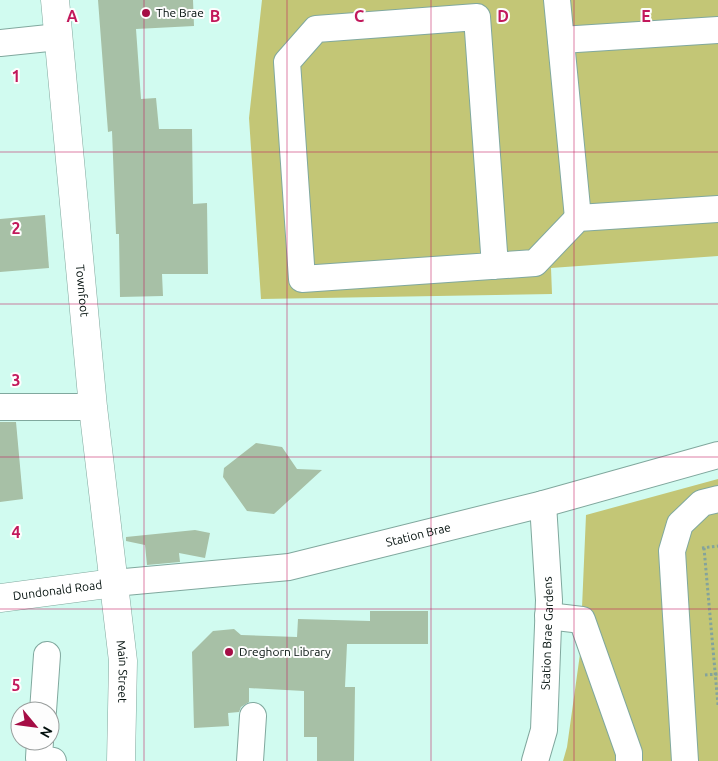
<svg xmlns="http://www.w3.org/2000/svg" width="718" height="761" font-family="Ubuntu,sans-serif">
  <rect width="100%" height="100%" fill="#d1fbf0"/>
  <g fill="#c3c676">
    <polygon points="262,0 718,0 718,256 551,268 552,294 261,299 249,118"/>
    <polygon points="718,479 718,761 563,761 567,747 580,654 586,515"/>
  </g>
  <g fill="#a7c0a6">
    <polygon points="98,0 193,0 194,26 136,29 141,99 156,98 159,129 192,129 193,204 207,203 208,274 162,274 163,296 120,297 119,234 116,234 112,131 108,132"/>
    <polygon points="45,215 49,268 0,272 0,219"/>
    <polygon points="0,422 16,422 23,499 0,502"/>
    <polygon points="256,443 282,447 297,469 322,470 274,514 247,511 223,477 224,468"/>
    <polygon points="195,530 210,533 205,558 179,553 180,562 147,565 145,545 126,541 126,537"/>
    <polygon points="370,611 428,611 428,644 347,644 345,687 355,687 354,761 317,761 317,737 304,737 304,691 249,688 249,702 241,707 239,712 228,713 229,726 194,728 192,652 213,631 234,629 241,635 297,637 298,619 370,621"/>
  </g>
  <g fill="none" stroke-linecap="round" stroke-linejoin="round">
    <defs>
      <g id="minor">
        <polyline points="557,0 578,218"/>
        <polyline points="561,40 718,30"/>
        <polyline points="0,43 58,37"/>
        <polyline points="495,266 477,17 316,29 287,62 302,279 535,263 578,218 718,209"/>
        <polyline points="0,407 93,407"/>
        <path id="s1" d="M 114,583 L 289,567 L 543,504 L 718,455"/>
        <polyline points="548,616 582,620 629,753 629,761"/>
        <polyline points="43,711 47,655"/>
        <polyline points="40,741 39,758 53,761"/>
        <polyline points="250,761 253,716"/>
        <path id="s2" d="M 535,761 L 544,730 L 549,600 L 543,504"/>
        <polyline points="685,761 672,551 680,524 702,503 718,499"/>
      </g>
      <g id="major">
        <path id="s3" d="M 55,0 L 93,407 L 123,661 L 121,761"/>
        <path id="s4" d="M 0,598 L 114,583"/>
      </g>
    </defs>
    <use href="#minor" stroke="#80a89e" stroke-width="28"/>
    <use href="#major" stroke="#80a89e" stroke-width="29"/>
    <g stroke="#84a39b" stroke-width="3" stroke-dasharray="2.5 2.5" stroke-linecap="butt">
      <polyline points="702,548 718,546"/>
      <polyline points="704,548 718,705"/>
      <polyline points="705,675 718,674"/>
    </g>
    <use href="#minor" stroke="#fff" stroke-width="26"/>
    <use href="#major" stroke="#fff" stroke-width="28"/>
  </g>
  <path fill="none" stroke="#c2185b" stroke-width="1" stroke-opacity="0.55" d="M 144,0 L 144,761M 287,0 L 287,761M 431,0 L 431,761M 574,0 L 574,761M 0,152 L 718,152M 0,304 L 718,304M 0,457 L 718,457M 0,609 L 718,609"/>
  <g fill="#a50d45" stroke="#fdfdfd" stroke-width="2">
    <circle cx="146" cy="13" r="5"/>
    <circle cx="229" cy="652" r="5"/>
  </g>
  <g text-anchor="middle" stroke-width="4" stroke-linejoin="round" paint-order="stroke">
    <g font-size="12" fill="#020f0c" stroke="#fdfdfd" text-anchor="start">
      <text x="156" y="17">The Brae</text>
      <text x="239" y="656">Dreghorn Library</text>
    </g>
    <g font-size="12" fill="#020f0c" stroke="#fdfdfd">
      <text dy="4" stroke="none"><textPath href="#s3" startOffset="292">Townfoot</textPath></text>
      <text dy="4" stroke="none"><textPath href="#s1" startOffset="309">Station Brae</textPath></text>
      <text dy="4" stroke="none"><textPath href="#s4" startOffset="58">Dundonald Road</textPath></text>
      <text dy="4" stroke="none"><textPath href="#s2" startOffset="129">Station Brae Gardens</textPath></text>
      <text dy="4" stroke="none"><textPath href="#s3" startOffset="675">Main Street</textPath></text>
    </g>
  </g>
  <g font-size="16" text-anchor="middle" font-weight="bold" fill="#c2185b" stroke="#fdfdfd" stroke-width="4" stroke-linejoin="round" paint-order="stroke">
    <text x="72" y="22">A</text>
    <text x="215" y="22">B</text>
    <text x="359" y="22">C</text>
    <text x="503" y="22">D</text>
    <text x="646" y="22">E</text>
    <text x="16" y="82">1</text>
    <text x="16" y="234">2</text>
    <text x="16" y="386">3</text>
    <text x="16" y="538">4</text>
    <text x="16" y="691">5</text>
  </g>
  <g transform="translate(35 726) rotate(119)"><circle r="24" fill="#fdfdfd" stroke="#999e9d"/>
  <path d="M0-4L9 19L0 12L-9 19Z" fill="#a50d45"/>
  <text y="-8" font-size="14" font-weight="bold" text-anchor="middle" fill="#020f0c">N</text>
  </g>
</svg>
